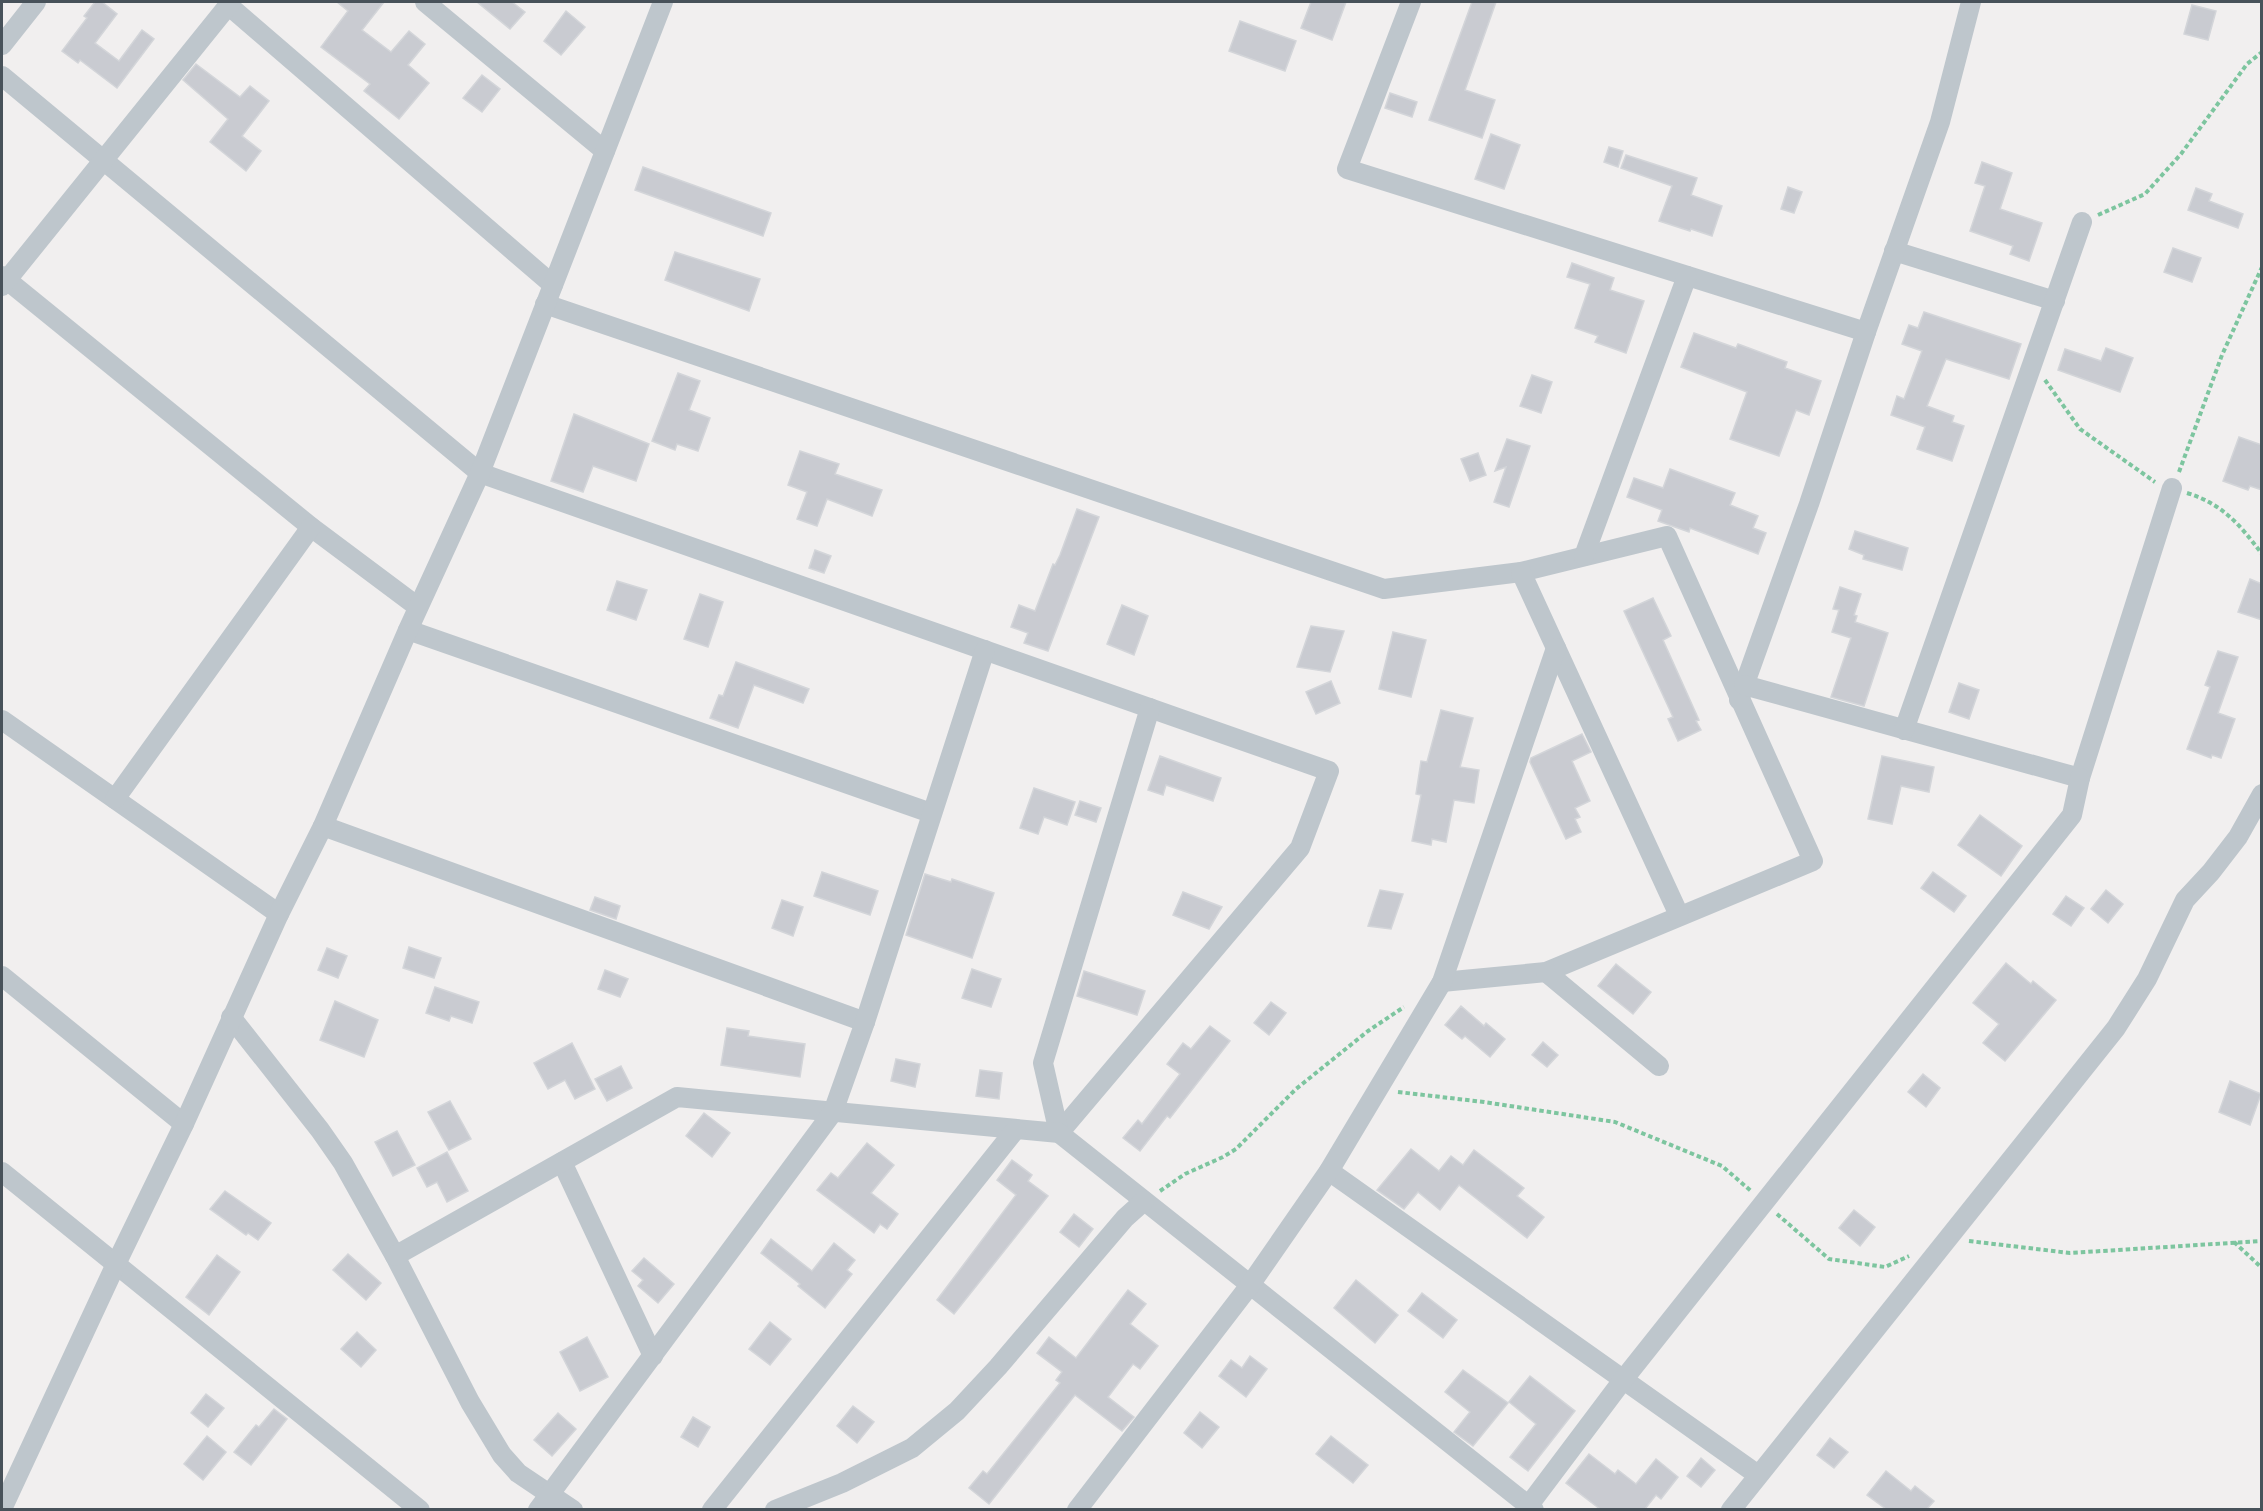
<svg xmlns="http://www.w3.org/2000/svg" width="2263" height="1511" font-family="'Asap Condensed',sans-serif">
  <rect width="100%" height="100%" fill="#f1efef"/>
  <g fill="#c9cbd1" stroke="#d3d5d9" stroke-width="1.5">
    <polygon points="95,2 102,2 117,14 95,43 119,61 142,30 154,39 117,88 80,60 78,63 62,51 87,18 84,16"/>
    <polygon points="337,2 384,2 362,30 391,52 409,31 425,44 408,65 429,83 399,119 364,91 370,84 321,47 348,11"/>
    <polygon points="477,2 512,2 525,12 510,29"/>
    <polygon points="1311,2 1346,2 1332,40 1301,28"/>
    <polygon points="1472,2 1496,2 1465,90 1495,100 1482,138 1429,120"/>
    <polygon points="2192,5 2216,11 2208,40 2184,34"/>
    <polygon points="566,11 585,27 561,55 544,41"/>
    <polygon points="1240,21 1296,41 1285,71 1229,51"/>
    <polygon points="196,64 240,97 250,86 269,101 242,136 261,151 246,171 210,142 228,119 183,80"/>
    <polygon points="482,75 500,89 482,112 463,98"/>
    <polygon points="1390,93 1417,102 1412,117 1385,108"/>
    <polygon points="1491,134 1520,145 1504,189 1475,179"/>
    <polygon points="1609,147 1623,151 1618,167 1604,162"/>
    <polygon points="1626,155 1697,178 1691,195 1722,206 1712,236 1691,229 1690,231 1659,221 1672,186 1621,168"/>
    <polygon points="1982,162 2012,173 2000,209 2042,223 2029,261 2010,254 2013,246 1970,231 1985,186 1975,183"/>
    <polygon points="643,167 771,213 763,236 635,190"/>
    <polygon points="1788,187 1802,192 1794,213 1781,209"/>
    <polygon points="2196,188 2212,194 2209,201 2243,214 2238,228 2188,210"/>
    <polygon points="2173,248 2201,258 2192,282 2164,272"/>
    <polygon points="675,252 760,279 749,311 665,280"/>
    <polygon points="1572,263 1614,278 1610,290 1644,301 1626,353 1595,342 1598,336 1575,328 1590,284 1567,277"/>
    <polygon points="1924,312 2021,344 2009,379 1946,359 1927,406 1954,416 1952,422 1964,426 1952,461 1917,449 1925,427 1891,415 1897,396 1904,399 1922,351 1902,344 1909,325 1918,328"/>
    <polygon points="1694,333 1736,348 1738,344 1787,362 1785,368 1821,381 1809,415 1796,410 1779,456 1730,439 1747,392 1681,367"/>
    <polygon points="2106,348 2133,358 2120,392 2058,370 2065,349 2101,361"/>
    <polygon points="678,373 700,381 689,410 710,418 698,451 677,444 675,450 652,441"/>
    <polygon points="1532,375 1552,382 1541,413 1520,406"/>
    <polygon points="574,414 649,444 636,481 593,466 583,492 551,481"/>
    <polygon points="2239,437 2262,445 2262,490 2250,486 2248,490 2223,481"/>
    <polygon points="1507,439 1530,446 1509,507 1494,502 1506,467 1495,471"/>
    <polygon points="800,451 839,464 835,474 882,490 872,516 827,499 817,526 797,519 807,492 788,485"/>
    <polygon points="1478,453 1486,475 1470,481 1461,459"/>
    <polygon points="1670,469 1735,493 1730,505 1758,516 1753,528 1766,533 1758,554 1690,528 1689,532 1658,521 1662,510 1627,497 1634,478 1663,488"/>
    <polygon points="1077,509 1099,517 1048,651 1024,643 1028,633 1011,627 1019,605 1035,611 1053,564 1055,565 1060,555"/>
    <polygon points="1855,531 1908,548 1902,570 1863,559 1864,555 1849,549"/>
    <polygon points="815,550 831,556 824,573 809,568"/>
    <polygon points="2250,579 2262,584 2262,620 2238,612"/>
    <polygon points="617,581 647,590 636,620 607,610"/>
    <polygon points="1840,587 1861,594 1854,615 1857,616 1855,622 1888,633 1864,706 1831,697 1851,638 1832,632 1839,610 1833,609"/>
    <polygon points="700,594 723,602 708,647 684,639"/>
    <polygon points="1653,598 1671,636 1663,640 1699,720 1696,721 1701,730 1678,741 1668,719 1673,717 1624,611"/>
    <polygon points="1122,605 1148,616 1134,655 1107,644"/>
    <polygon points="1311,626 1344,631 1330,672 1297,667"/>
    <polygon points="1393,632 1426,640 1411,697 1379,689"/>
    <polygon points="2218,651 2238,657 2218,713 2235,719 2221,758 2212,755 2211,758 2187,749 2210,687 2205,685"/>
    <polygon points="736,662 809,689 803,703 754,685 738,728 710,718 719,695 723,696"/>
    <polygon points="1331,681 1340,703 1316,714 1306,692"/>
    <polygon points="1959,683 1979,690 1969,719 1949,712"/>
    <polygon points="1441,710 1473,718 1460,767 1479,770 1474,803 1454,800 1446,842 1432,839 1431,845 1412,841 1421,795 1416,794 1421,761 1427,762"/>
    <polygon points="1582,734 1591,752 1572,761 1590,801 1575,808 1580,817 1575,819 1581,832 1566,839 1530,762 1531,758"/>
    <polygon points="1160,756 1221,778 1213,801 1166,785 1163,795 1148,790"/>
    <polygon points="1882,756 1934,767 1929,792 1901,786 1892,824 1868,819"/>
    <polygon points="1034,788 1075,802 1067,825 1044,817 1038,834 1020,828"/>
    <polygon points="1080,801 1101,808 1096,822 1075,815"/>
    <polygon points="1980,815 2022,846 2001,876 1958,845"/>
    <polygon points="822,872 878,891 870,915 814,896"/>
    <polygon points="1933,872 1966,896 1954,912 1921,888"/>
    <polygon points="925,874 951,882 952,879 994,893 972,958 906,935"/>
    <polygon points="1380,890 1403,894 1391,929 1368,926"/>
    <polygon points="2106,890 2123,904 2108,923 2091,909"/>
    <polygon points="1183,892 1222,907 1209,929 1173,915"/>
    <polygon points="2066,896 2084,908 2071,926 2053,914"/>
    <polygon points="595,897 620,906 616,919 590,910"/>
    <polygon points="782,900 803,907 793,936 772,928"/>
    <polygon points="409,947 441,958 434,978 403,968"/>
    <polygon points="327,948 347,956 338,978 318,970"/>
    <polygon points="2006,963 2031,984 2033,981 2056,1000 2005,1061 1983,1043 1999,1024 1973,1003"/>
    <polygon points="1616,964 1651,992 1633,1014 1598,986"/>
    <polygon points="972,969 1001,979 991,1007 962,998"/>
    <polygon points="605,970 628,979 620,997 598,989"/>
    <polygon points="1084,971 1145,991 1137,1015 1077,996"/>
    <polygon points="435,987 479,1002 472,1023 451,1016 449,1021 426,1013"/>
    <polygon points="335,1001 378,1020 364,1057 320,1040"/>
    <polygon points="1271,1002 1286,1013 1269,1035 1254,1023"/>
    <polygon points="1461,1006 1484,1026 1486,1023 1505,1039 1490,1057 1465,1036 1462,1039 1445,1025"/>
    <polygon points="1210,1026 1230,1041 1170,1118 1167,1116 1140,1151 1123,1138 1138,1120 1142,1124 1180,1074 1167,1064 1183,1043 1191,1049"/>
    <polygon points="727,1028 749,1031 748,1036 805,1044 800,1077 721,1065"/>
    <polygon points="1543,1042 1558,1055 1547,1067 1532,1055"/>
    <polygon points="572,1043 595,1089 575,1099 565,1080 548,1089 534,1063"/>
    <polygon points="896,1059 920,1064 915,1087 891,1081"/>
    <polygon points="621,1066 632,1088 607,1101 595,1079"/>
    <polygon points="980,1070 1002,1073 999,1099 976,1096"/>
    <polygon points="1923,1074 1940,1088 1926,1107 1908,1092"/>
    <polygon points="2230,1081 2261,1094 2250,1125 2219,1112"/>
    <polygon points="450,1101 471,1139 449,1150 428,1112"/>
    <polygon points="704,1113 730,1133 712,1157 686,1136"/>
    <polygon points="397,1131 415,1165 393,1176 375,1142"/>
    <polygon points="867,1143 894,1165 871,1193 898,1214 887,1229 880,1224 874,1233 817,1190 831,1173 838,1178"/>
    <polygon points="1411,1149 1439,1171 1451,1156 1463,1165 1474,1150 1524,1188 1517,1196 1544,1217 1527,1238 1459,1185 1440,1210 1418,1192 1404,1209 1377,1190"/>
    <polygon points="447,1152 468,1191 447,1202 437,1182 427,1187 417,1168"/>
    <polygon points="1012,1160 1032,1175 1028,1181 1048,1196 954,1314 937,1300 1016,1195 997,1180"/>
    <polygon points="225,1191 271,1223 258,1240 248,1233 246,1235 210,1209"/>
    <polygon points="1854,1210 1875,1227 1860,1246 1839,1228"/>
    <polygon points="1074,1214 1093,1229 1079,1247 1060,1232"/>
    <polygon points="771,1239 812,1271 834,1243 855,1260 847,1270 852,1274 825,1308 798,1286 800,1284 761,1253"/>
    <polygon points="348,1254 381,1283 366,1300 333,1270"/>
    <polygon points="217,1255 240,1272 209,1315 186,1297"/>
    <polygon points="644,1258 674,1284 658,1303 638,1286 643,1280 632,1271"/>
    <polygon points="1356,1280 1398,1315 1375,1343 1334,1308"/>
    <polygon points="1128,1290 1146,1304 1130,1324 1158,1346 1140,1369 1133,1364 1108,1397 1134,1417 1122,1431 1075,1395 989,1504 969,1488 983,1471 987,1474 1060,1383 1056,1380 1062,1372 1037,1353 1049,1337 1076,1358"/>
    <polygon points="1422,1293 1457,1320 1443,1338 1408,1311"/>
    <polygon points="770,1322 791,1339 770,1365 749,1349"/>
    <polygon points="357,1332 376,1350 361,1367 341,1349"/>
    <polygon points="587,1337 608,1377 580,1391 560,1352"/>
    <polygon points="1250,1356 1267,1369 1246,1397 1219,1376 1231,1360 1242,1368"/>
    <polygon points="1463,1370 1508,1403 1473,1446 1454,1432 1470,1412 1445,1392"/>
    <polygon points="1530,1376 1575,1411 1528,1471 1510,1457 1536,1424 1509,1402"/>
    <polygon points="206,1394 224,1408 208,1427 191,1413"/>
    <polygon points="853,1406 874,1422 857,1443 837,1426"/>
    <polygon points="274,1409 287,1419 251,1465 234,1452 256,1425 259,1427"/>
    <polygon points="1200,1412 1219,1427 1202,1448 1184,1433"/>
    <polygon points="558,1413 576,1429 552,1456 534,1440"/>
    <polygon points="693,1417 710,1427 698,1447 681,1437"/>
    <polygon points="207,1436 226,1452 203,1480 184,1464"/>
    <polygon points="1331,1436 1368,1465 1353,1483 1316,1454"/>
    <polygon points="1830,1438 1848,1452 1834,1468 1817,1455"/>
    <polygon points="1589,1454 1615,1474 1618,1470 1636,1484 1656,1459 1678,1477 1661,1499 1656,1495 1645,1509 1600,1509 1566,1483"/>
    <polygon points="1701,1458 1715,1470 1701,1487 1687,1476"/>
    <polygon points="1886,1471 1911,1491 1915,1486 1934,1501 1927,1509 1886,1509 1867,1495"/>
  </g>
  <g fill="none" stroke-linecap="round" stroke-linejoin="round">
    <g stroke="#7dc59f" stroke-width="4" stroke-dasharray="4.5 3" stroke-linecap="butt">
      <polyline points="2098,215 2145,194 2181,154 2247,64 2262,52"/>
      <polyline points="2045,380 2080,429 2155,482"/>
      <polyline points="2179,472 2222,355 2262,267"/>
      <path d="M 2187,493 C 2223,504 2240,525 2262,554"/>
      <polyline points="1398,1092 1484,1102 1615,1122 1722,1166 1751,1191"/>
      <polyline points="1160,1191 1185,1174 1223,1157 1236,1149 1296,1089 1368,1031 1404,1007"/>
      <polyline points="1777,1214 1829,1259 1885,1267 1909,1256"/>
      <polyline points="1969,1241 2070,1253 2262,1241"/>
      <polyline points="2234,1242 2262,1268"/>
    </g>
    <g stroke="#bec6cc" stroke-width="20">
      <polyline points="425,2 605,151"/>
      <polyline points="1411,2 1347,169 1866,332 1809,504 1739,700"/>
      <polyline points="228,5 553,285"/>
      <polyline points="2,45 36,2"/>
      <polyline points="2,76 480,473 1329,771 1300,848 1059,1133"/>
      <polyline points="1894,251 2055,301"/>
      <polyline points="2,276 311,527 418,607"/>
      <polyline points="2,286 231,2"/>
      <polyline points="545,304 1384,589 1521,572 1667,536 1813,861 1546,972 1442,982"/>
      <polyline points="1866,332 1940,122 1971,2"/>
      <polyline points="1584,556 1687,276"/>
      <polyline points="1521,572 1679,915"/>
      <polyline points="408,630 931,813"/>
      <polyline points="1744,685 2080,778 2172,488"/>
      <polyline points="2,720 279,914"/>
      <polyline points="1904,730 2082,222"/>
      <polyline points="115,799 311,527"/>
      <polyline points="323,826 865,1022"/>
      <polyline points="1546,972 1659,1066"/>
      <polyline points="2,976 184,1124"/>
      <polyline points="231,1017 320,1130 343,1163 395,1256 470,1402 502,1455 518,1473 573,1510"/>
      <polyline points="1059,1133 1043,1063 1150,708"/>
      <polyline points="562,1162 653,1356"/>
      <polyline points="1329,1171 1758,1475"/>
      <polyline points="2,1172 420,1510"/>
      <polyline points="395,1256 677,1097 1059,1133 1534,1510"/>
      <polyline points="1529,1505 1623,1380 2072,815 2080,778"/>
      <polyline points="2,1509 116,1264 184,1124 279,914 323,826 408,630 480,473 663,2"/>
      <polyline points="538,1510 833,1112 865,1022 985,650"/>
      <polyline points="712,1510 1016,1129"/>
      <polyline points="775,1510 842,1483 912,1448 957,1411 998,1367 1125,1218 1144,1201"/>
      <polyline points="1077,1510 1250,1285 1329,1171 1442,982 1556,648"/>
      <polyline points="1731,1510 2116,1028 2147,979 2185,900 2211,872 2238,837 2262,794"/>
    </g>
  </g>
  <rect width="2263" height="1511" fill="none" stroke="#48525a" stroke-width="6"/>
</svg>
